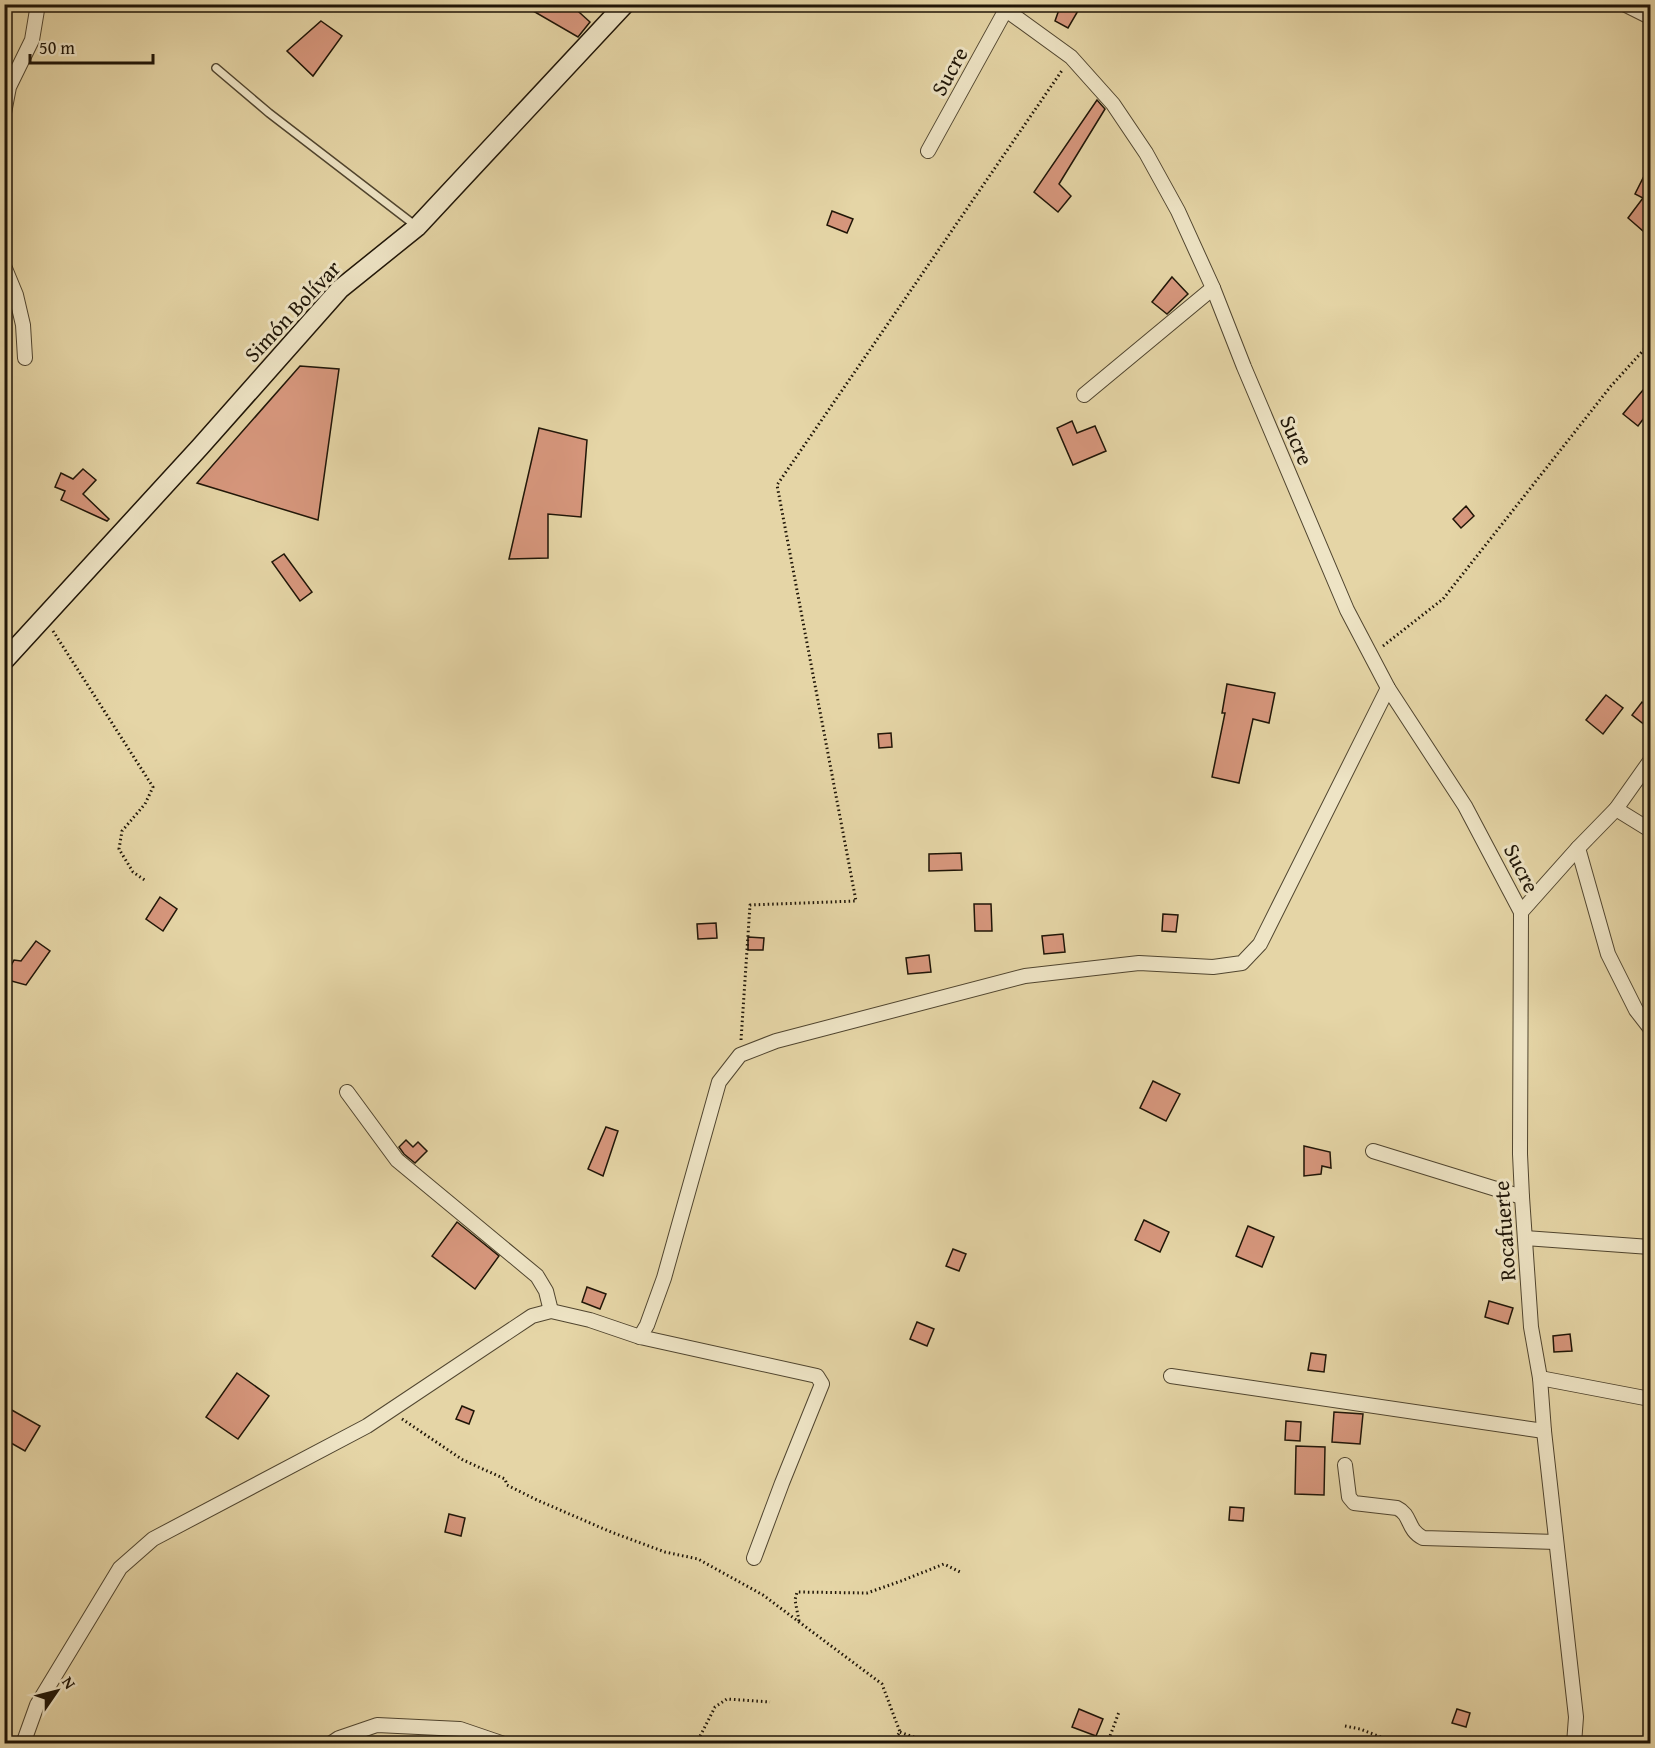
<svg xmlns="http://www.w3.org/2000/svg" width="1655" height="1748" font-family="'Gentium Book Plus',serif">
  <rect width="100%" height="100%" fill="#e5d5a6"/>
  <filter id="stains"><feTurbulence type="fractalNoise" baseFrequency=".00333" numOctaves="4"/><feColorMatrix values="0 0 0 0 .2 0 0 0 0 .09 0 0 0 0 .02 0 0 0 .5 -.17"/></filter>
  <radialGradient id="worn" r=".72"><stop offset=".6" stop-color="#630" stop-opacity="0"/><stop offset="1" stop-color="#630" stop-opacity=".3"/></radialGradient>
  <g fill="#d7977d" stroke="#1f1507" stroke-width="1.5">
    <polygon points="521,4 570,4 590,22 578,37"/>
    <polygon points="1061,4 1082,4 1068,28 1055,21"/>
    <polygon points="321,21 342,36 313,76 287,51"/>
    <polygon points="1097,100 1105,109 1059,184 1071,196 1058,212 1034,192"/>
    <polygon points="1650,164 1650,237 1628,218 1643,198 1635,194"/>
    <polygon points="832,211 853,219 847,233 827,225"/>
    <polygon points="1172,277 1188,294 1167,314 1152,302"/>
    <polygon points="300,366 339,369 318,520 197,483"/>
    <polygon points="1643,390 1650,396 1650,410 1638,426 1623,414"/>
    <polygon points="1072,421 1077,433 1095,426 1106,451 1073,465 1057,428"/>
    <polygon points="539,428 587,440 581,517 548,514 548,558 509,559"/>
    <polygon points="83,469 96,480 83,494 109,519 107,521 61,500 65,491 55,487 61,473 73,479"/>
    <polygon points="1466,506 1474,516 1461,528 1453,519"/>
    <polygon points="284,554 312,592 300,601 272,562"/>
    <polygon points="1227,684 1275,693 1269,723 1253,719 1239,783 1212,777 1225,713 1222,713"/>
    <polygon points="1606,695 1623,708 1603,734 1586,720"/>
    <polygon points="1642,702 1650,709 1650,729 1632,715"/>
    <polygon points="891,733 892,747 879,748 878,734"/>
    <polygon points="961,853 962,870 929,871 929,854"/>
    <polygon points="160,897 177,909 163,931 146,919"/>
    <polygon points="974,904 991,904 992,931 975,931"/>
    <polygon points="1163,914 1178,915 1176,932 1162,931"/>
    <polygon points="716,923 717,938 698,939 697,924"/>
    <polygon points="1063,934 1065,952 1044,954 1042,936"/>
    <polygon points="748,937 764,938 763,950 748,950"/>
    <polygon points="36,941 50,951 26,985 4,979 14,960 21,961"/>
    <polygon points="929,955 931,972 908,974 906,958"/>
    <polygon points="1153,1081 1180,1094 1166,1121 1140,1108"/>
    <polygon points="606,1127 618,1131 603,1176 588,1169"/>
    <polygon points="406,1140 413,1147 418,1142 427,1151 415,1163 404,1154 399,1147"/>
    <polygon points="1304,1146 1330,1152 1331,1168 1322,1166 1321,1174 1304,1176"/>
    <polygon points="1144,1220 1169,1232 1160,1252 1135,1240"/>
    <polygon points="457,1222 499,1256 475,1289 432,1256"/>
    <polygon points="1248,1226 1274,1237 1262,1267 1236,1256"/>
    <polygon points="953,1249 966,1254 959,1271 946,1266"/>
    <polygon points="587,1287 606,1294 600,1309 582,1302"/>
    <polygon points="1489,1301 1513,1308 1508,1324 1485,1317"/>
    <polygon points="917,1322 934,1329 927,1346 910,1339"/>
    <polygon points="1570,1334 1572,1351 1554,1352 1553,1336"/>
    <polygon points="1311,1353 1326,1355 1324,1372 1308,1370"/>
    <polygon points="237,1373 269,1396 238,1439 206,1417"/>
    <polygon points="462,1406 474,1411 469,1424 456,1419"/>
    <polygon points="10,1409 40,1426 25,1451 4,1439 4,1418"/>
    <polygon points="1334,1412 1363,1414 1360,1444 1332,1442"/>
    <polygon points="1286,1421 1301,1422 1300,1441 1285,1440"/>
    <polygon points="1296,1446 1325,1447 1324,1495 1295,1494"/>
    <polygon points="1230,1507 1244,1508 1243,1521 1229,1520"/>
    <polygon points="449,1514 465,1518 461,1536 445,1532"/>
    <polygon points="1079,1709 1103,1719 1096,1736 1072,1727"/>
    <polygon points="1457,1709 1470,1713 1466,1727 1452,1723"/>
  </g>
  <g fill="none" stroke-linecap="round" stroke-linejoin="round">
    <defs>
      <polyline id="lane" points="216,68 269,113 416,226"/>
      <g id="street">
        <polyline points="1624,4 1650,17"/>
        <polyline points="1006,10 1071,57 1113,104 1146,153 1178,211 1213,288 1244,367 1347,610 1388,688 1465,806 1521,912"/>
        <polyline points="4,113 9,87 32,40 38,4"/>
        <polyline points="928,151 1009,4"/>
        <polyline points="4,266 16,295 23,325 25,358"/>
        <polyline points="1084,395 1213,288"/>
        <polyline points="1616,809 1650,830"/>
        <polyline points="1578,848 1608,954 1636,1010 1650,1028"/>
        <polyline points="347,1092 397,1160 537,1276 546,1291 551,1311"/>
        <polyline points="1373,1151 1522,1197"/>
        <polyline points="1525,1238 1650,1247"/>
        <polyline points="640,1337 817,1376 822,1384 782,1483 754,1558"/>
        <polyline points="1171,1376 1544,1431"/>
        <polyline points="1540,1378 1650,1399"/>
        <path d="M 1345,1465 L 1349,1497 L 1354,1503 L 1397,1508 C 1412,1515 1406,1529 1423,1538 L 1556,1542"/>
        <polyline points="23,1744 37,1705 120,1568 153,1539 367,1426 532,1316 551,1311 590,1320 640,1337 647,1325 664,1278 719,1082 740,1055 776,1041 1025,976 1139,963 1213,967 1242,963 1260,944 1388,688"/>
        <polyline points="330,1744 339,1738 377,1725 460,1729 504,1744"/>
        <polyline points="1574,1744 1576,1717 1544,1431 1540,1378 1531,1327 1522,1197 1520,1154 1521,912 1578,848 1616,809 1650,761"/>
      </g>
      <polyline id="secondary" points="4,661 200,447 340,289 417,227 625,4"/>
    </defs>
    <use href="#lane" stroke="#50452f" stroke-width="10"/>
    <use href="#street" stroke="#50452f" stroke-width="16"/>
    <use href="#secondary" stroke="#1f1507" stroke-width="21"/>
    <g stroke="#1f1507" stroke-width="3" stroke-dasharray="1.5 3" stroke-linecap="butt">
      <polyline points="53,631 153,787 145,804 122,831 119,849 133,872 146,881"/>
      <polyline points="1383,646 1443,599 1611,386 1650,343"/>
      <polyline points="741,1040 750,905 856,901 777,485 1063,69"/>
      <polyline points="402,1419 463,1460 505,1479 507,1485 537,1500 611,1532 665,1552 698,1559 763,1595 882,1684 900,1732 891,1744"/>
      <polyline points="799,1621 795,1600 797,1592 867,1593 901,1581 944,1564 960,1572"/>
      <polyline points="1345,1726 1360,1729 1399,1744"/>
      <polyline points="900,1732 932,1744"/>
      <polyline points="696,1744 715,1707 727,1699 770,1702"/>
      <polyline points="1107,1744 1119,1712"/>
    </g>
    <use href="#lane" stroke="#eee4c5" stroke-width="7"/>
    <use href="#street" stroke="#eee4c5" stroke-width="14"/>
    <use href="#secondary" stroke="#eee4c5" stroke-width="18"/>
  </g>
  <g text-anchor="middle" stroke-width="6" stroke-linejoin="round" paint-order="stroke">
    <g font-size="22" fill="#1f1507" stroke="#eee4c5">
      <text transform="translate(949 71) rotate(-61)" y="8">Sucre</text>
      <text transform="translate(292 311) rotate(-47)" y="8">Simón Bolívar</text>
      <text transform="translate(1297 440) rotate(67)" y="8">Sucre</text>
      <text transform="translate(1522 868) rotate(63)" y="8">Sucre</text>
      <text transform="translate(1504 1231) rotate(-94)" y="8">Rocafuerte</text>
    </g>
  </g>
  <rect width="1655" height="1748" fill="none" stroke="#e5d5a6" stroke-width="24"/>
  <rect x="6" y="6" width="1643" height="1736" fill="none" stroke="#1f1507" stroke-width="3"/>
  <rect x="12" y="12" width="1631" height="1724" fill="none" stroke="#1f1507" stroke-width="1.5"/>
  <g transform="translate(57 1691) rotate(55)" stroke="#eee4c5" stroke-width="4.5" paint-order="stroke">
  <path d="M0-4.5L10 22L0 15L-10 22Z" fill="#1f1507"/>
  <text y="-9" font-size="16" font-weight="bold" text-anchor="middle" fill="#1f1507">N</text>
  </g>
  <path d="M30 54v9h123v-9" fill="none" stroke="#1f1507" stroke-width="3"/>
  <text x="39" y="54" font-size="18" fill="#1f1507" stroke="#eee4c5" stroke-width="4.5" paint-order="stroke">50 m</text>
  <rect width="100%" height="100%" filter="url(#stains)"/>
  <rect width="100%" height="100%" fill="url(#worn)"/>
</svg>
